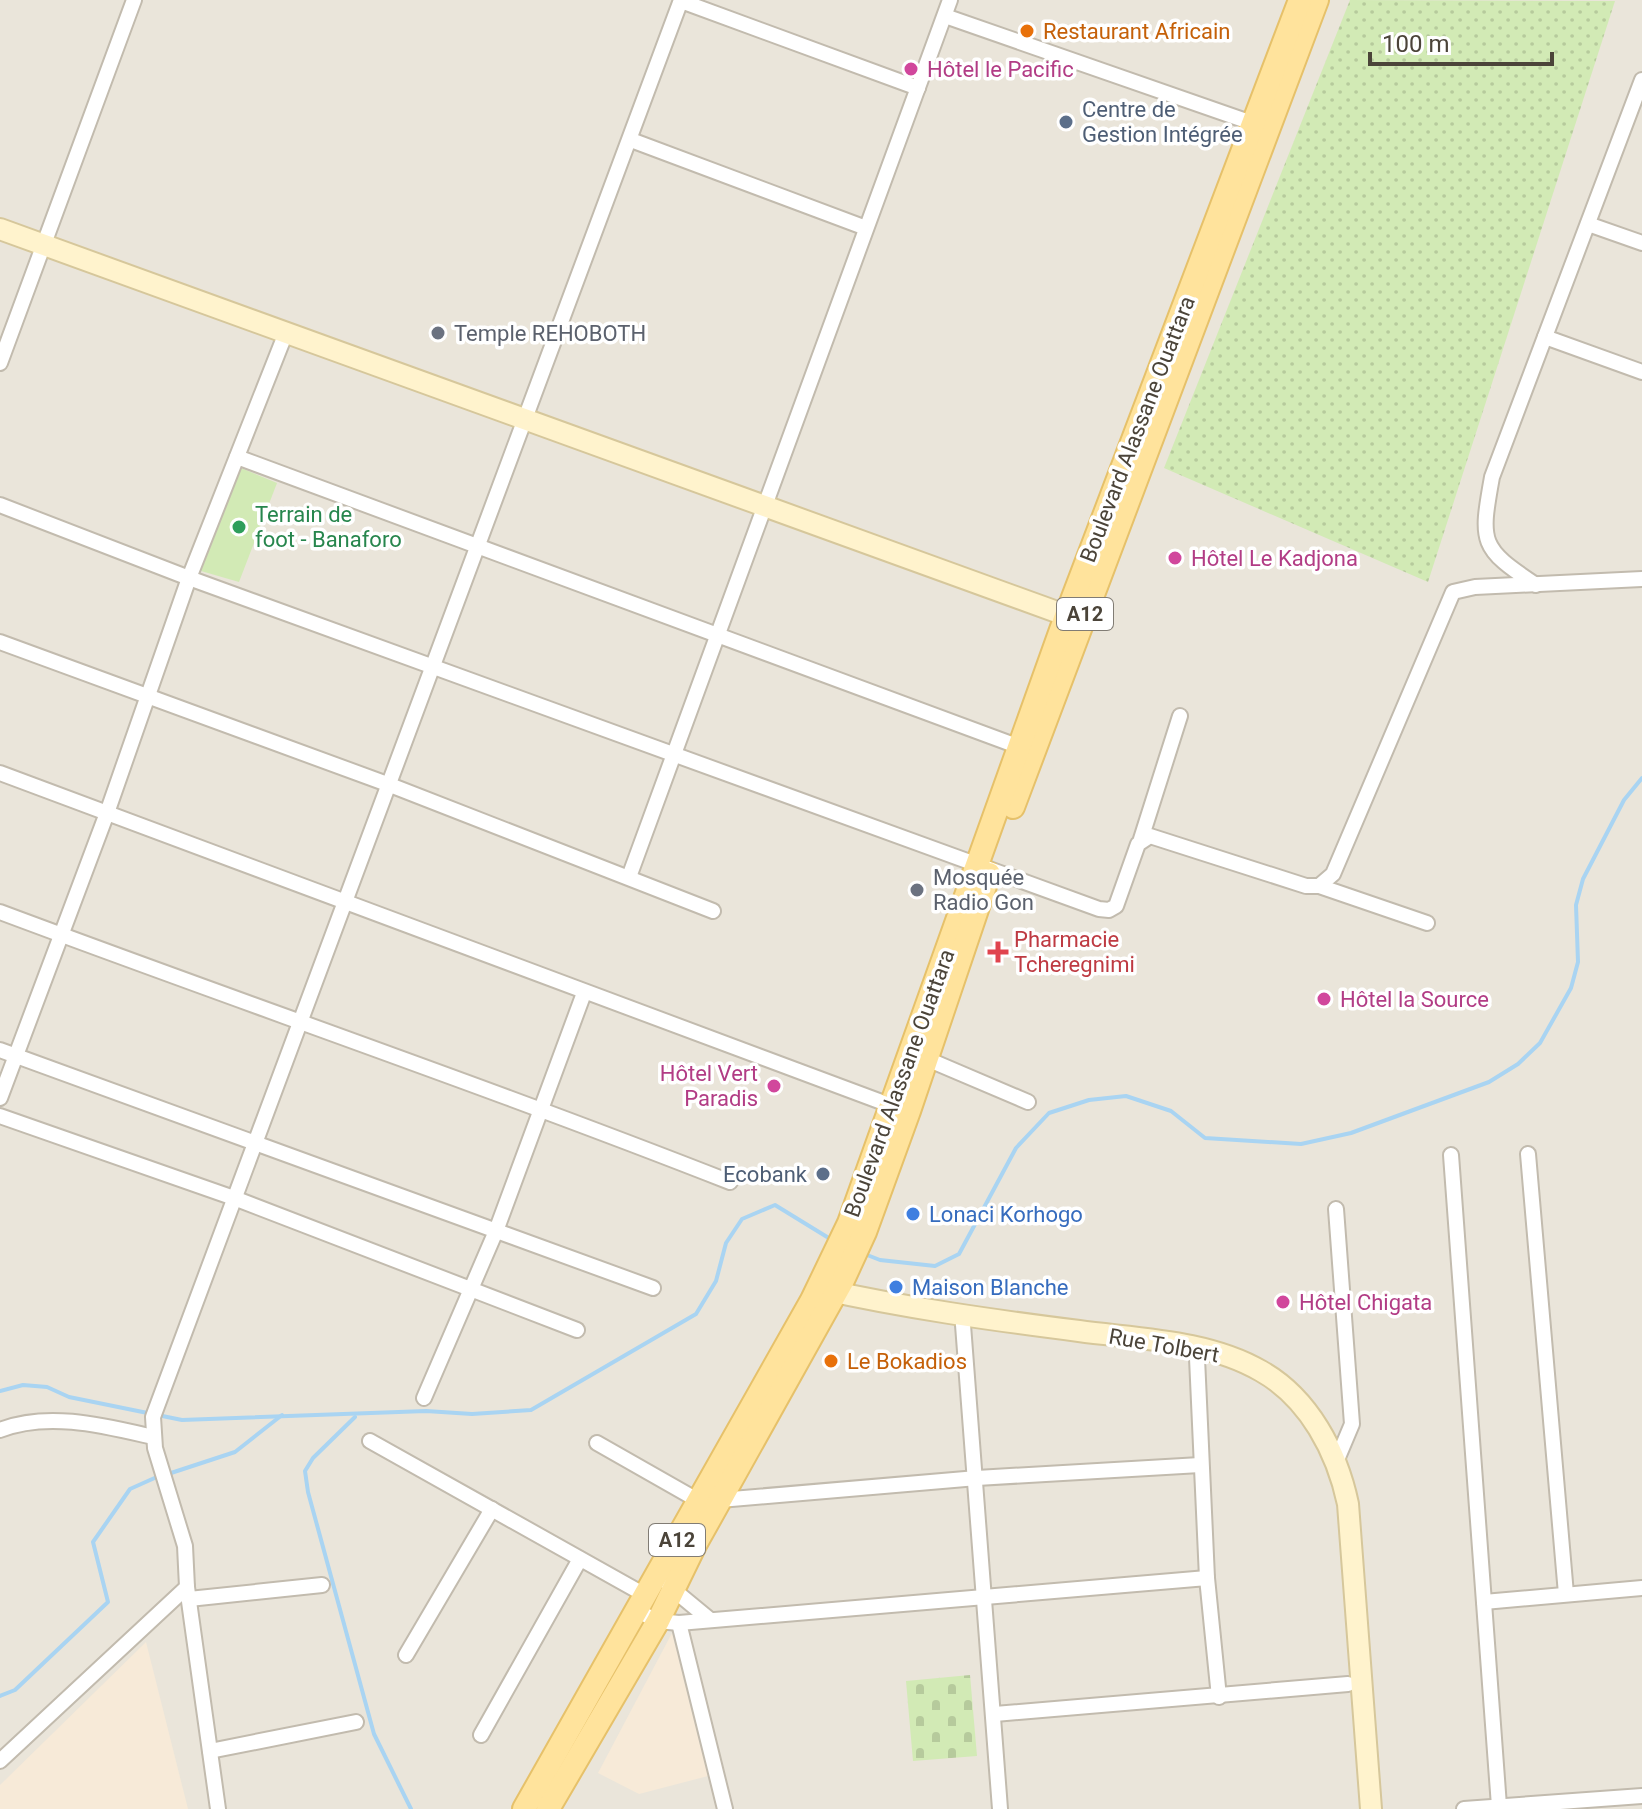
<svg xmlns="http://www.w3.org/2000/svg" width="1642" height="1809" font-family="Roboto,sans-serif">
  <defs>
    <pattern id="grass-dots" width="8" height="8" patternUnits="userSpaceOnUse" patternTransform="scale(2)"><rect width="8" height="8" fill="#d2eab5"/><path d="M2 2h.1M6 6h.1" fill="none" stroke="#b6ca9c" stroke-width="1.8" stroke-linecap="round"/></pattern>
    <pattern id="cemetery-stones" width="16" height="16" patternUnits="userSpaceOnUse" patternTransform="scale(2)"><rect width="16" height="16" fill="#d2eab5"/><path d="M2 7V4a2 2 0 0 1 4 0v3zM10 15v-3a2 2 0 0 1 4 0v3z" fill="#b6ca9c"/></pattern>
  </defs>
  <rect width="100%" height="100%" fill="#f6f3ec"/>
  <rect fill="#eae5da" x="0" y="0" width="1642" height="1809"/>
  <g fill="#f7ead8">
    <polygon points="672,1633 708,1776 639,1794 598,1773"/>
    <polygon points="146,1642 188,1809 0,1809 0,1785"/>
  </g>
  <polygon fill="url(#grass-dots)" points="1350,0 1615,1 1428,582 1164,468"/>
  <polygon fill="url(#cemetery-stones)" points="970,1675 977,1756 913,1761 906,1681"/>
  <polygon fill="#d2eab5" points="241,468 277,483 239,582 201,571"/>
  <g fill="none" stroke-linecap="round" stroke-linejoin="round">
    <g stroke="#a9d4f2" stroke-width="4">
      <polyline points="862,1253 880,1260 935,1266 959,1254 1016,1148 1049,1113 1089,1100 1126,1096 1171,1111 1205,1138 1301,1144 1351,1133 1489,1082 1518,1064 1540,1043 1571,988 1578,962 1576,905 1583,879 1624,800 1642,778"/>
      <polyline points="0,1391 23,1385 47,1387 69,1397 182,1420 426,1411 472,1414 531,1410 696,1314 716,1281 726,1243 742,1219 775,1205 832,1240"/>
      <polyline points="355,1417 313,1458 305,1471 308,1492 374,1734 411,1809"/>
      <polyline points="168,1474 235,1452 282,1415"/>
      <polyline points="0,1696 15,1690 108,1602 93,1542 130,1489 159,1476"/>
    </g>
    <defs>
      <g id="street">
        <polyline points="681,1 918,88"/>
        <polyline points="945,16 1258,125"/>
        <polyline points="631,140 866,228"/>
        <polyline points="1588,224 1642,243"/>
        <polyline points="1545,337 1642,372"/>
        <polyline points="0,363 134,0"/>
        <polyline points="237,457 1025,749"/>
        <polyline points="0,505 189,578 1099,909 1109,910 1116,906 1138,844 1150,836 1306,886 1319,886 1427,923"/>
        <path d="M 1536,585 C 1480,548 1480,543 1492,477 L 1642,80"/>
        <polyline points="0,642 390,785 713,911"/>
        <polyline points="0,773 895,1107"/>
        <polyline points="1141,839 1180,716"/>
        <polyline points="629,877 950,0"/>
        <polyline points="1319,886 1333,874 1453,592 1475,587 1642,579"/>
        <path d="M 0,912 C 243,1003 488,1087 730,1182"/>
        <polyline points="0,1050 653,1288"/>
        <polyline points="927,1059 1028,1102"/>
        <polyline points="0,1098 107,813 189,578 285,335"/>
        <polyline points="0,1116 234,1198 577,1330"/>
        <polyline points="1528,1154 1566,1594"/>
        <polyline points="1451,1155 1499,1806"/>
        <polyline points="1336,1209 1352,1424 1336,1462"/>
        <polyline points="963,1325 1000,1809"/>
        <polyline points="1197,1358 1207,1578 1219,1697"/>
        <polyline points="424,1398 496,1231 584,993"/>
        <path d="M 0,1430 C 48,1411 105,1426 153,1437"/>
        <polyline points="370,1441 645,1595"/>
        <polyline points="597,1443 699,1501"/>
        <polyline points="715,1498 720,1500 977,1478 1200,1465"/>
        <polyline points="669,1586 709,1619"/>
        <polyline points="189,1599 322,1585"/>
        <polyline points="1484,1602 1642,1588"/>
        <polyline points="637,1611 658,1621 679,1623 1207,1578"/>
        <polyline points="679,1623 725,1809"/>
        <polyline points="406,1655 492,1509"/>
        <polyline points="995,1714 1348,1684"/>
        <polyline points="481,1735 580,1559"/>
        <polyline points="210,1751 356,1722"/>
        <polyline points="0,1761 187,1587"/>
        <polyline points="218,1809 187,1587 185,1546 155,1448 153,1417 681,0"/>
        <polyline points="1464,1809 1642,1796"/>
      </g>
      <g id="secondary">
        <polyline points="0,229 1079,620"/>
        <path d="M 821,1289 C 906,1308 992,1320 1079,1331 C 1138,1339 1208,1340 1261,1371 C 1309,1398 1337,1452 1348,1504 L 1371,1809"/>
      </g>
      <g id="primary">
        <polyline points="1013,807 1317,0"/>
        <polyline points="524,1809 812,1300 849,1223 1066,616 1300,0"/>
        <polyline points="548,1809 658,1621 695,1545 843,1280 865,1232 909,1111 989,874"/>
      </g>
    </defs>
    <use href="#street" stroke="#c2bbae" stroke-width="18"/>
    <use href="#secondary" stroke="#d6c79b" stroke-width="24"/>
    <use href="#primary" stroke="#e6c16a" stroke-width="26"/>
    <use href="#street" stroke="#fff" stroke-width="14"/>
    <use href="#secondary" stroke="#fff3cd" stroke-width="20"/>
    <use href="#primary" stroke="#ffe39c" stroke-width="22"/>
  </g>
  <g fill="#e8710a" stroke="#fff" stroke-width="3">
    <circle cx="1027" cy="31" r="8"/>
    <circle cx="831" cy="1361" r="8"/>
  </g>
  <g fill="#d1479c" stroke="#fff" stroke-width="3">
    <circle cx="911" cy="69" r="8"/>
    <circle cx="1175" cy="558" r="8"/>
    <circle cx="1324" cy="999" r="8"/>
    <circle cx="774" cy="1086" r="8"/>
    <circle cx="1283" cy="1302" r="8"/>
  </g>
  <g fill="#5c6f8a" stroke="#fff" stroke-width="3">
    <circle cx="1066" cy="122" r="8"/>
    <circle cx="823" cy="1174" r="8"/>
  </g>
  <g fill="#6b7280" stroke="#fff" stroke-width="3">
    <circle cx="438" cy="333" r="8"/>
    <circle cx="917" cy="890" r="8"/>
  </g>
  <circle fill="#2e9e5b" stroke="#fff" stroke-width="3" cx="239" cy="527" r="8"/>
  <path fill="#e0444e" stroke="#fff" stroke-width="3" d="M994 940h8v8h8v8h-8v8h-8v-8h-8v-8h8z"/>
  <g fill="#3f7fe0" stroke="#fff" stroke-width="3">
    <circle cx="913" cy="1214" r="8"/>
    <circle cx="896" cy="1287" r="8"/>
  </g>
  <g text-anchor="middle" stroke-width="7" stroke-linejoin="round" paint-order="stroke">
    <g fill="#fff" stroke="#817c74" stroke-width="2">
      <rect x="1057" y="598" width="56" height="32" rx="6"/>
      <rect x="649" y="1524" width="56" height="32" rx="6"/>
    </g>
    <g font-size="20" font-weight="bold" fill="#4b4439">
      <text x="1085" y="621">A12</text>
      <text x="677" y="1547">A12</text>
    </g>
    <g font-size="22" fill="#c56008" stroke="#fff" text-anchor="start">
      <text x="1043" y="39">Restaurant Africain</text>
      <text x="847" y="1369">Le Bokadios</text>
    </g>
    <g font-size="22" fill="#b23c85" stroke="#fff" text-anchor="start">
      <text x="927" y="77">Hôtel le Pacific</text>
      <text x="1191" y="566">Hôtel Le Kadjona</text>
      <text x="1340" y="1007">Hôtel la Source</text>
      <text x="758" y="1081" text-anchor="end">Hôtel Vert<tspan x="758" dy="25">Paradis</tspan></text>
      <text x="1299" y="1310">Hôtel Chigata</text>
    </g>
    <g font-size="22" fill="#4e5e75" stroke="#fff" text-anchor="start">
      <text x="1082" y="117">Centre de<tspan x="1082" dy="25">Gestion Intégrée</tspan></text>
      <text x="807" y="1182" text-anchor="end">Ecobank</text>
    </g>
    <g font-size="22" fill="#5b616d" stroke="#fff" text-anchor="start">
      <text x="454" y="341">Temple REHOBOTH</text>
      <text x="933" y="885">Mosquée<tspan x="933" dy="25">Radio Gon</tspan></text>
    </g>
    <g font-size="22" fill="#4b4439" stroke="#fff">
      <text transform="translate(1137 429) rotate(-69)" y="8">Boulevard Alassane Ouattara</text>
      <text transform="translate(899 1083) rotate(-70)" y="8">Boulevard Alassane Ouattara</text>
      <text transform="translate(1164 1345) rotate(10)" y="8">Rue Tolbert</text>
    </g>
    <g font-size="22" fill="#27864d" stroke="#fff" text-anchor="start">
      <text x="255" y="522">Terrain de<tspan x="255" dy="25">foot - Banaforo</tspan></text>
    </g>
    <g font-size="22" fill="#be3a42" stroke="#fff" text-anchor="start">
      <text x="1014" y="947">Pharmacie<tspan x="1014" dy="25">Tcheregnimi</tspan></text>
    </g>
    <g font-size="22" fill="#366cbe" stroke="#fff" text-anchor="start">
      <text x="929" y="1222">Lonaci Korhogo</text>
      <text x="912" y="1295">Maison Blanche</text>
    </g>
  </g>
  <path d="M1370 52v12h182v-12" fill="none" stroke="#4b4439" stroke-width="4"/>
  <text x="1382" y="52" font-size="24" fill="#4b4439" stroke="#ffffff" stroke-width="6" paint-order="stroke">100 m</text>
</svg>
